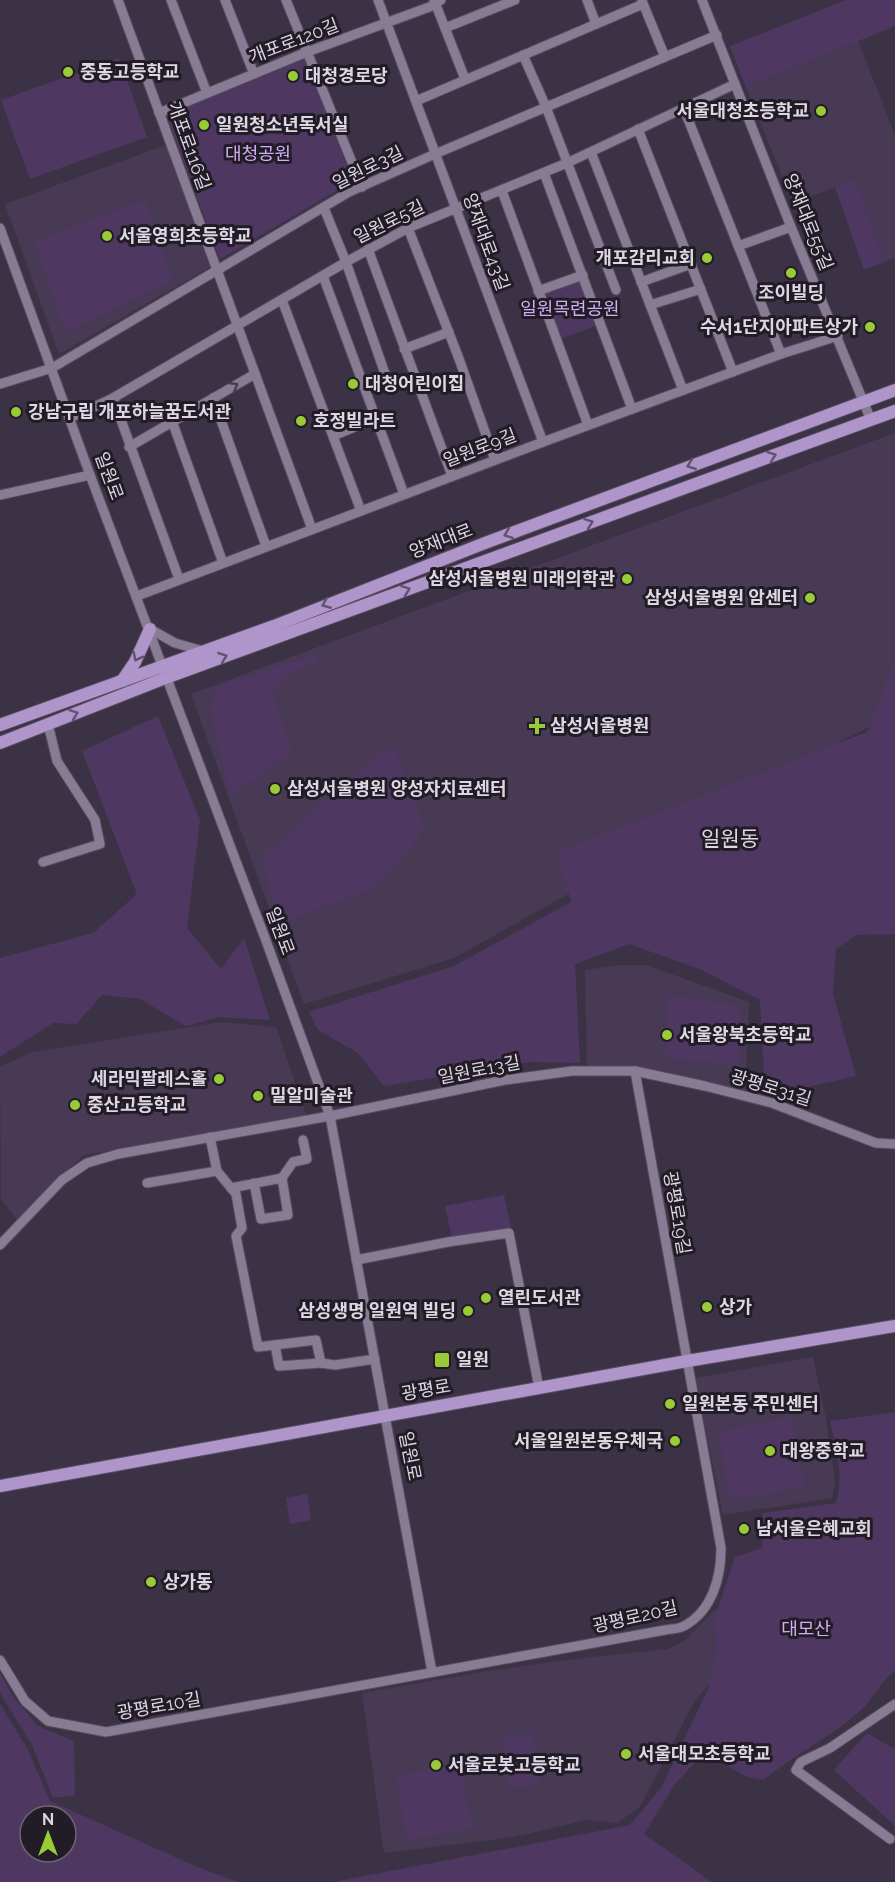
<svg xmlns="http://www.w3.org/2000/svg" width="895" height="1882" font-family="Raleway,'Noto Sans KR',sans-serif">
  <rect width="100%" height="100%" fill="#3c3246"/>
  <g fill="#483a55">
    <polygon points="858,41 895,135 895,258 884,262 855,180 793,203 746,87"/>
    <polygon points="166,145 210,267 59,354 5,204"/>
    <polygon points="895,433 895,714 849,737 454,958 304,1004 191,694"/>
    <polygon points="620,965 646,965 749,1002 745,1093 587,1067 585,970"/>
    <polygon points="222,1022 276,1027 307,1117 83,1155 18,1221 1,1199 0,1067 32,1052"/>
    <polygon points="813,1357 826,1419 835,1483 832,1498 723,1515 695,1378"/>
    <polygon points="717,1608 720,1653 709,1684 694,1702 640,1807 617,1823 587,1820 514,1837 384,1853 362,1693 482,1672 582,1658 668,1649 683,1642"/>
  </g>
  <g fill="#4e3862" fill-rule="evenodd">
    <polygon points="846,0 895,0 895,26 746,87 730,46"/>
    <polygon points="305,57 353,181 220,259 166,114"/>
    <polygon points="119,58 147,137 30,179 1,100"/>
    <polygon points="855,179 884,262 864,270 835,187"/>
    <polygon points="146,200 173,280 65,332 34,241"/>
    <polygon points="582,277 599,325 557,340 540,292"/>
    <polygon points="315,655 318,662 291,672 272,689 292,752 231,796 215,735 211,704 218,686"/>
    <polygon points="895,659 895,934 856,935 836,949 833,994 856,1076 799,1089 764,1076 760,1000 700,969 629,944 575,964 580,1063 530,1062 384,1086 358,1053 318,1030 309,1012 454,966 571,902 557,852 867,732"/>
    <polygon points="158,716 200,820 187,928 221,969 244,938 270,1020 219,1017 186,1026 140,999 102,995 76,1024 53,1023 0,1057 0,958 93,933 137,894 82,751"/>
    <polygon points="394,746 425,830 372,889 279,923 261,858 381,753"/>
    <polygon points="668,995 740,1006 739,1064 665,1058"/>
    <polygon points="504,1195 511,1228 452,1238 445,1206"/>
    <path d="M 895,1412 L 895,1670 C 881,1681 874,1698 862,1709 C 832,1737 795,1754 763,1780 L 747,1777 L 705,1752 L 675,1784 L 644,1834 L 712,1882 L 333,1882 L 630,1825 L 661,1788 L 708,1689 L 717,1653 L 715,1617 L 735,1557 L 762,1548 L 763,1513 L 836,1503 C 844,1476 837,1448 830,1421 Z"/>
    <polygon points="792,1417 805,1487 730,1500 718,1431"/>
    <polygon points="307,1494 311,1520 290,1524 286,1498"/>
    <polygon points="0,1673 14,1698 38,1726 74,1741 75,1795 53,1798 32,1745 0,1693"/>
    <path d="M 0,1704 L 27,1748 L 50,1801 L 195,1866 L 238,1882 L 0,1882 ZM 30,1816 L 66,1816 L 66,1852 L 30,1852 Z"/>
    <polygon points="867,1733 895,1749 895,1826 834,1770"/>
    <polygon points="533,1734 539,1785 509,1789 502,1738"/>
    <polygon points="460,1764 472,1828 407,1840 396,1776"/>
  </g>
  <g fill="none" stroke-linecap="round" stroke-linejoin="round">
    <defs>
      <g id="minor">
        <polyline points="118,0 312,529"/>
        <polyline points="171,0 207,93"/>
        <polyline points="225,0 254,74"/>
        <polyline points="286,0 362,187"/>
        <polyline points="378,0 543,442"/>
        <polyline points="434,0 465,79"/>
        <polyline points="587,0 596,24"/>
        <polyline points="702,0 791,227 871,420"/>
        <polyline points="642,1 665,57"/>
        <polyline points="445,28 515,0"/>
        <polyline points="523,55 546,107 616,290"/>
        <polyline points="416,101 643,4"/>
        <polyline points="684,109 781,354"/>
        <polyline points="159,113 307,52 432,6 441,0"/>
        <polyline points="638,129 733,372"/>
        <polyline points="591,152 683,390"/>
        <polyline points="544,173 632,409"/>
        <polyline points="502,191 588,425"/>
        <polyline points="324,208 346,262 389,385"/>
        <polyline points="0,228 90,475 265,938 330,1116 432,1672"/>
        <polyline points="408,228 458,356 495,460"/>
        <polyline points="738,246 791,227"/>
        <polyline points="368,249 452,476"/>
        <polyline points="323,276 404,494"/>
        <polyline points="641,282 691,264"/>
        <polyline points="538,291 583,275"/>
        <polyline points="282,300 361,511"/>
        <polyline points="650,305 701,289"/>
        <polyline points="404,349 449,332"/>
        <polyline points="0,384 52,368 349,192 435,154 717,35"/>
        <polyline points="113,398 179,579"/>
        <polyline points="213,398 266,546"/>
        <polyline points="70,418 113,398 346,262 408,228 567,163 735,84"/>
        <polyline points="172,421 223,563"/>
        <polyline points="333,436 376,418"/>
        <polyline points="129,447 255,374"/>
        <polyline points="0,495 90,475"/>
        <polyline points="137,596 543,442 781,354 838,336"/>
        <polyline points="150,629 175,643 203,651"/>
        <polyline points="43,862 100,844 95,820 57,761 48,724"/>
        <polyline points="210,1137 217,1171 236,1194 242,1228 236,1236 258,1347 316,1340 321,1363 335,1365 375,1359"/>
        <polyline points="282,1178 293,1162 307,1159 303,1140"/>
        <polyline points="147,1183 217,1171"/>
        <polyline points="231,1188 282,1178 288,1215 261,1219 254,1183"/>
        <polyline points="0,1245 62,1180 87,1163 118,1154 330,1116 505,1080 572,1071 635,1071 705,1086 772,1103 876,1143 895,1144"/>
        <polyline points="356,1260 448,1242 509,1233 539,1388"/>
        <polyline points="275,1345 279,1366 321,1363"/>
        <path d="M 0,1660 L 25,1701 L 48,1721 L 106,1732 L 665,1630 C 671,1629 679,1629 684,1626 C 712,1611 721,1578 721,1548 L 635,1071"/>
        <polyline points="890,1839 796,1770 801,1762 830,1748 895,1704"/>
      </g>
      <g id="major">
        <polyline points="122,681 135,662 150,629"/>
        <polyline points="0,725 274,626 485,543 895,390"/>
        <polyline points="0,743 168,677 895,411"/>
        <polyline points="0,1486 687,1361 895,1326"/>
      </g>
    </defs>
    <use href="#minor" stroke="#574e60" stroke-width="11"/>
    <use href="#major" stroke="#574e60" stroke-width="14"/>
    <use href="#minor" stroke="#887c94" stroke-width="9"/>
    <use href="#major" stroke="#b095cb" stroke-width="12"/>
  </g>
  <defs><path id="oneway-chevron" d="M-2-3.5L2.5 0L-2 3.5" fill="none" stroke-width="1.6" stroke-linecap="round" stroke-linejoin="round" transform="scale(1.5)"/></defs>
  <use stroke="#453e4c" href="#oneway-chevron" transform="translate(234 386) rotate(-30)"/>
  <g stroke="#615270">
    <use href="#oneway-chevron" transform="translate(772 456) rotate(-20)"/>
    <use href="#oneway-chevron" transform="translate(691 465) rotate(159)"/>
    <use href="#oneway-chevron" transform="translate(589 523) rotate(-20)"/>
    <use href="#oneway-chevron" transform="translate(508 534) rotate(159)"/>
    <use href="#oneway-chevron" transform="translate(406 590) rotate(-20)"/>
    <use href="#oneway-chevron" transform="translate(326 604) rotate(158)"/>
    <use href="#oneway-chevron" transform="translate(137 657) rotate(117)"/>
    <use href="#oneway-chevron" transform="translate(223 657) rotate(-20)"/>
    <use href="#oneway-chevron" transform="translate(74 714) rotate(-21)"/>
  </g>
  <g fill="#98cb37" stroke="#211c25" stroke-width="2">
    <circle cx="68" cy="72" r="6"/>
    <circle cx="293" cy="76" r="6"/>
    <circle cx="821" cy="111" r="6"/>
    <circle cx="204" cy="125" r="6"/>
    <circle cx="107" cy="236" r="6"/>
    <circle cx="707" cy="258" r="6"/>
    <circle cx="791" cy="273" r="6"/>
    <circle cx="870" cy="327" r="6"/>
    <circle cx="353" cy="384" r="6"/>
    <circle cx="16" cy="412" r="6"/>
    <circle cx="301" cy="421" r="6"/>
    <circle cx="627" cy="579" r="6"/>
    <circle cx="810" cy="598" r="6"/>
    <path d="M534 717h6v6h6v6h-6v6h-6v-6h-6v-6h6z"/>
    <circle cx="275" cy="789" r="6"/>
    <circle cx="667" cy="1035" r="6"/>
    <circle cx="219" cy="1079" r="6"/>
    <circle cx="258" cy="1096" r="6"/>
    <circle cx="75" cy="1105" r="6"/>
    <circle cx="486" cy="1298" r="6"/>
    <circle cx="707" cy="1307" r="6"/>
    <circle cx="468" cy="1311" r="6"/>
    <rect x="434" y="1352" width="16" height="16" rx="3"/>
    <circle cx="670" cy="1404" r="6"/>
    <circle cx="675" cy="1441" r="6"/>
    <circle cx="770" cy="1451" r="6"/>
    <circle cx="744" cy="1529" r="6"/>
    <circle cx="151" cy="1582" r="6"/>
    <circle cx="626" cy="1754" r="6"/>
    <circle cx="436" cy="1765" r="6"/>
  </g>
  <g text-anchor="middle" stroke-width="6" stroke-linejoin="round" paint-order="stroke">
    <g font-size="18" fill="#ddd7e4" stroke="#211c25">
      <text transform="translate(294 41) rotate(-21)" y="6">개포로120길</text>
      <text transform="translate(189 146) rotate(70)" y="6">개포로116길</text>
      <text transform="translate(368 168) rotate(-26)" y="6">일원로3길</text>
      <text transform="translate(389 222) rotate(-26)" y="6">일원로5길</text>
      <text transform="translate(808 222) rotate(68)" y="6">양재대로55길</text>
      <text transform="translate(486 242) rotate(70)" y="6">양재대로43길</text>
      <text transform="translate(480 448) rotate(-21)" y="6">일원로9길</text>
      <text transform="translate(109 476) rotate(70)" y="6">일원로</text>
      <text transform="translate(441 541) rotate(-21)" y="6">양재대로</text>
      <text transform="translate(280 931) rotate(70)" y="6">일원로</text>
      <text transform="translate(479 1070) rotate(-11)" y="6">일원로13길</text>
      <text transform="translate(771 1088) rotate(17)" y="6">광평로31길</text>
      <text transform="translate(677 1213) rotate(80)" y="6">광평로19길</text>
      <text transform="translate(426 1390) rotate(-10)" y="6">광평로</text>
      <text transform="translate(410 1456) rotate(79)" y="6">일원로</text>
      <text transform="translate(635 1617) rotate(-13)" y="6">광평로20길</text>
      <text transform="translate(159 1706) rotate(-10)" y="6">광평로10길</text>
    </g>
    <g font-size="18" font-weight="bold" fill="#ddd7e4" stroke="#211c25" text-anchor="start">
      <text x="80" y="78">중동고등학교</text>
      <text x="305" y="82">대청경로당</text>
      <text x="809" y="117" text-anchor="end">서울대청초등학교</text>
      <text x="216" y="131">일원청소년독서실</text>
      <text x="119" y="242">서울영희초등학교</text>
      <text x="695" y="264" text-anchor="end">개포감리교회</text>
      <text x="791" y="299" text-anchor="middle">조이빌딩</text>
      <text x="858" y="333" text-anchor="end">수서1단지아파트상가</text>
      <text x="365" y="390">대청어린이집</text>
      <text x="28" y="418">강남구립 개포하늘꿈도서관</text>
      <text x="313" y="427">호정빌라트</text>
      <text x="615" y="585" text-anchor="end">삼성서울병원 미래의학관</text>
      <text x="798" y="604" text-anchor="end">삼성서울병원 암센터</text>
      <text x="550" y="732">삼성서울병원</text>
      <text x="287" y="795">삼성서울병원 양성자치료센터</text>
      <text x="679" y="1041">서울왕북초등학교</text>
      <text x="207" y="1085" text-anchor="end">세라믹팔레스홀</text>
      <text x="270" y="1102">밀알미술관</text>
      <text x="87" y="1111">중산고등학교</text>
      <text x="498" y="1304">열린도서관</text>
      <text x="719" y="1313">상가</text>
      <text x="456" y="1317" text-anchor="end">삼성생명 일원역 빌딩</text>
      <text x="456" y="1366">일원</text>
      <text x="682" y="1410">일원본동 주민센터</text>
      <text x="663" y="1447" text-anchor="end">서울일원본동우체국</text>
      <text x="782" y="1457">대왕중학교</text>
      <text x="756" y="1535">남서울은혜교회</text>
      <text x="163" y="1588">상가동</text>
      <text x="638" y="1760">서울대모초등학교</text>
      <text x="448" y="1771">서울로봇고등학교</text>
    </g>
    <g font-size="18" fill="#d1adf4" stroke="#211c25">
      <text x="258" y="160">대청공원</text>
      <text x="570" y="315">일원목련공원</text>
      <text x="806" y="1635">대모산</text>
    </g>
    <g font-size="21" fill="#ddd7e4" stroke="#211c25">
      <text x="730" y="846">일원동</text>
    </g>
  </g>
  <g transform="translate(48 1834)"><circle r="28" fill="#211c25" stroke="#6c6771" stroke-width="1.5"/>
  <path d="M0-4.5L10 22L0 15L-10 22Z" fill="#98cb37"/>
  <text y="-9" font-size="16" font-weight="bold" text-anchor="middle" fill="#ddd7e4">N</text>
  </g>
</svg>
